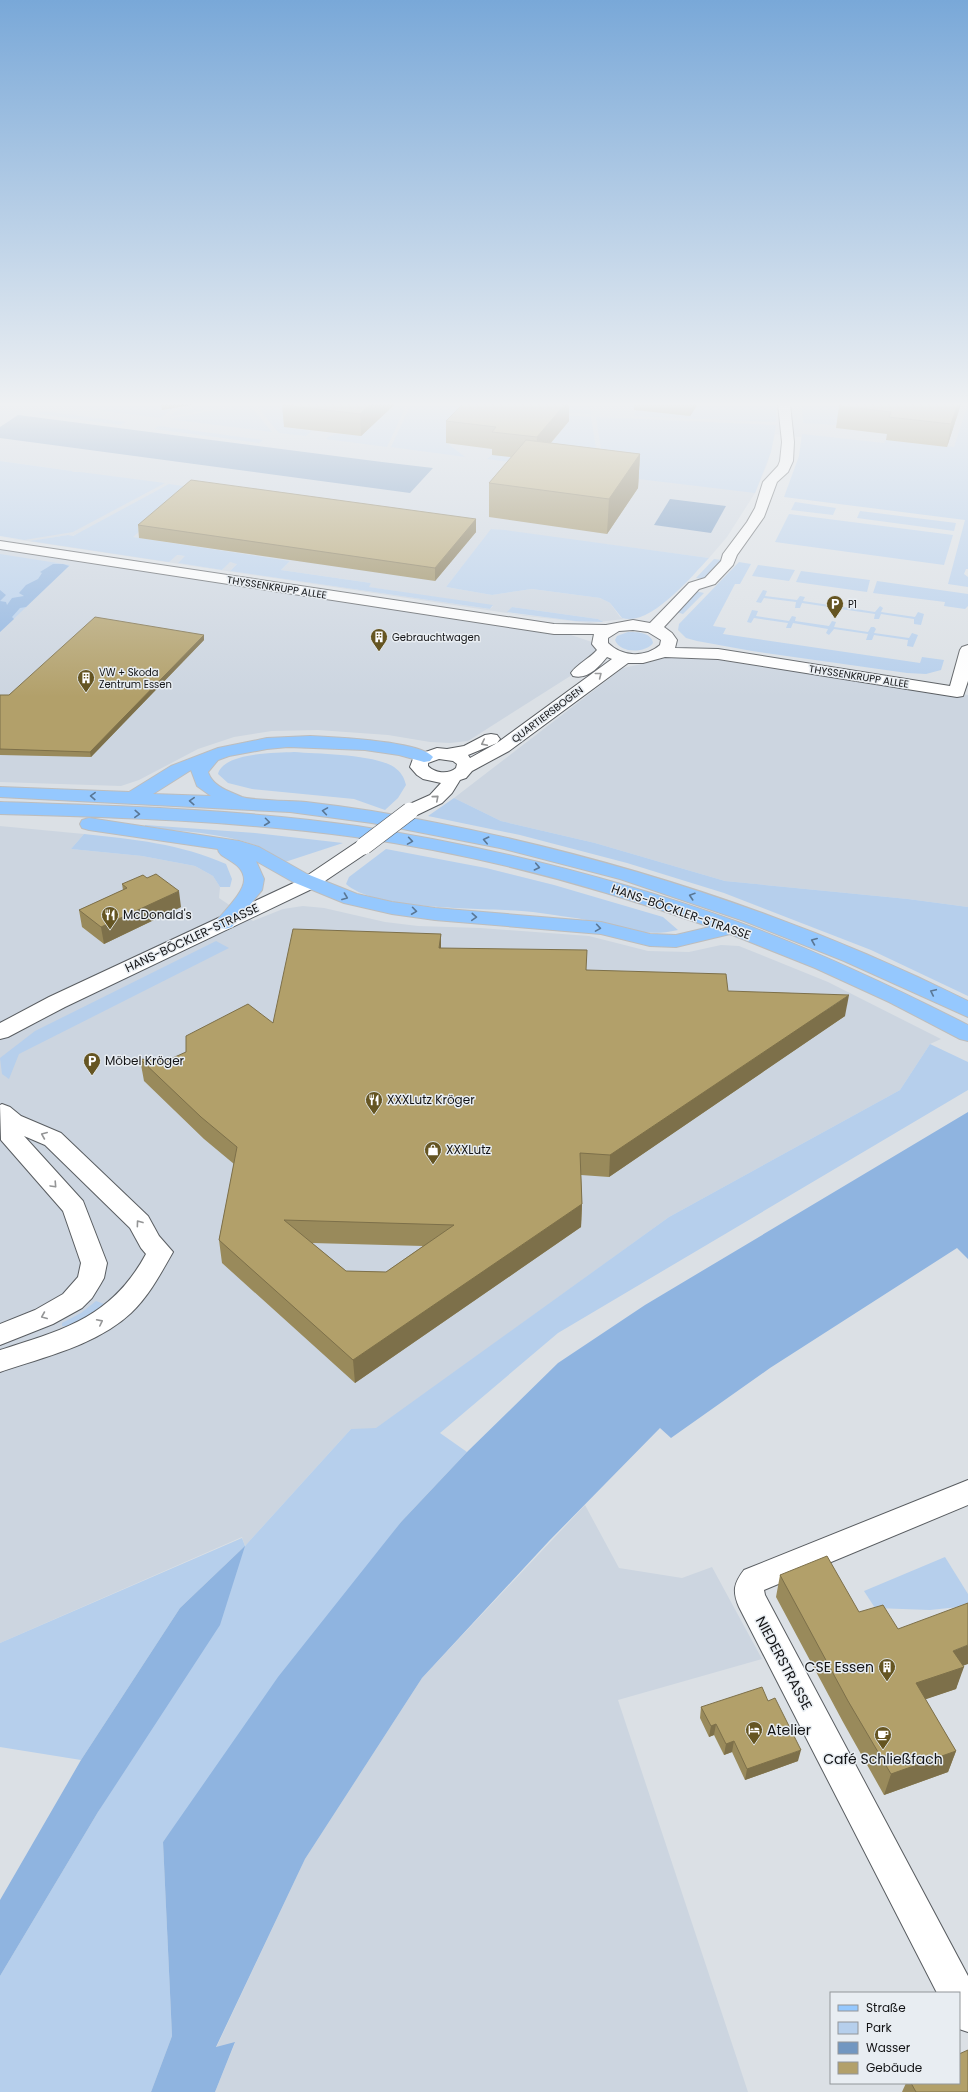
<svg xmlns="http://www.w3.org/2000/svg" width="968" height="2092" font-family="Poppins,sans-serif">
  <rect width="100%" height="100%" fill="#dbe0e5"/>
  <g fill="#ccd5e0" fill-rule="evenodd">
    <path d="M 0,404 L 968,404 L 958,456 L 775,434 L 768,462 L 755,493 L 727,537 L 709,558 L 492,529 L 446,587 L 492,595 L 532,589 L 600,598 L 610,603 L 620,617 L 624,619 L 590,623 L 527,616 L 0,537 L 24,540 L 80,472 L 73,473 L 72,471 L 0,461 ZM 191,488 L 132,537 L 290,561 L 281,570 L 371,583 L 368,587 L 493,606 L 490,609 L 230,571 L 238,563 L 229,562 L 222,570 L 178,563 L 186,556 L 32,541 L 68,535 L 72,536 ZM 512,607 L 598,619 L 603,622 L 575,621 L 508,613 Z"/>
    <polygon points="0,546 553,629 595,643 601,651 594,661 468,741 450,743 430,742 388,735 318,730 272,731 234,737 198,749 139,780 121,786 0,782"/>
    <polygon points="664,656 717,656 968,695 968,907 908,899 725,881 595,843 501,821 454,798 623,668 651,662"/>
    <polygon points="0,826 84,834 71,849 142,856 195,866 213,876 220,887 219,898 253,921 283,909 303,906 324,908 385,922 418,926 480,928 589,936 648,951 689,952 721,945 739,946 828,982 941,1039 930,1044 900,1090 669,1217 376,1429 351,1429 245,1546 242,1537 0,1643"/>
    <polygon points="585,1505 619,1568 682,1578 712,1567 762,1659 618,1700 748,2092 215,2092 235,2043 216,2048 305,1859 422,1678"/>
  </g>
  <g fill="#b6cfec">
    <polygon points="49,404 169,404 161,406 173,408 160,418"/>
    <polygon points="196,404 237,404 169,417 179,409 189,410"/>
    <polygon points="249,404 272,432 168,419 247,404"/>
    <polygon points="255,404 310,404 285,427 312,431 306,436 279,433"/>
    <path d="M 396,404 L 407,404 L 387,447 L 326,439 C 334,431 351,435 361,436 Z"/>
    <polygon points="411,404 518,404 447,443 465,457 391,447"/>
    <polygon points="557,404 589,404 591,414 559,412"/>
    <polygon points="698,404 776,404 776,422 633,416 637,410 690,416"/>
    <polygon points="802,404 848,404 838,425 803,423"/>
    <polygon points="968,404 968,569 966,569 964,574 968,577 968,587 948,584 965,520 784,497 799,456 802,434 884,443 886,440 954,447"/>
    <polygon points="42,411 126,422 121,425 38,414"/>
    <polygon points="559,415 591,417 600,474 487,459 492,455"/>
    <polygon points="596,417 776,425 771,452 755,493 605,475"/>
    <polygon points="159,426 263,440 259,443 154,429"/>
    <polygon points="0,461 72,471 73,472 80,472 165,483 73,532 24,540 0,536"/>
    <polygon points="169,484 191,487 133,537 290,561 281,570 371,583 369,587 493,605 490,609 230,571 237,564 230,562 222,570 178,563 185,556 177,555 169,562 30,541 68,535 73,536"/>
    <polygon points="795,502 836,508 833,515 791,510"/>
    <polygon points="860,511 956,523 954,531 857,518"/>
    <polygon points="789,514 953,535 944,565 775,542"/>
    <path d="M 491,529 L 505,530 L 709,558 C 691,577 650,627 622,618 L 610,603 L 600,598 L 532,589 L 492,595 L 446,587 Z"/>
    <polygon points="0,554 70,565 0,632"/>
    <polygon points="714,559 722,560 707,580 696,578"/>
    <polygon points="739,562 751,564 740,584 735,584 713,626 726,628 723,634 920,663 922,657 944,660 941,670 926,674 907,673 752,651 697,641 686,638 678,630 679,624"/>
    <polygon points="758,565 795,570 789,581 752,576"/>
    <polygon points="801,571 870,580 867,592 796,582"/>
    <polygon points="877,581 968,594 968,606 965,609 944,606 945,602 873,593"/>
    <polygon points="763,590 767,591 765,596 797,600 800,596 805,597 803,601 836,606 840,601 844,602 843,607 875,612 880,606 883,608 881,612 915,617 918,612 924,614 921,625 914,624 914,619 881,614 879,619 874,619 875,614 841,609 837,614 834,613 836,608 802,603 800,608 795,608 796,602 764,598 761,603 756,602"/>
    <polygon points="695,591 704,593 683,614 673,611"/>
    <polygon points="512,607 598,619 603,622 575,621 507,612"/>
    <polygon points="752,610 758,611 756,616 789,621 792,616 796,617 795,621 829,626 832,621 836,622 834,627 868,632 871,627 874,627 876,629 874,633 909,638 912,633 918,635 913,647 907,646 908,640 874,635 872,640 866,640 868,634 834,629 829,635 826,633 828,629 793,623 791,628 786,628 788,623 754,618 751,623 747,622"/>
    <path d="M 628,632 C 637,632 651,632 653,643 C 646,653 620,654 615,640 L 617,636 Z"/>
    <path d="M 294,752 C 319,754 373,754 394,767 C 401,772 404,777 406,785 L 398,798 L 385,810 L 354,799 L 252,789 L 228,783 L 218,774 C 224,752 275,753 294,752 Z"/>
    <polygon points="454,798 501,821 595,843 725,881 908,899 968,907 968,996 871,950 724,893 627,863 520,835 428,816"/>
    <path d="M 145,825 L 255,833 L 343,843 L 285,862 C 276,857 267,850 258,846 C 222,833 183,831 145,828 Z"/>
    <path d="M 84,834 C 133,839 181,844 226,864 L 232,879 L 230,887 L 220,887 L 213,876 L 195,866 L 142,856 L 71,849 Z"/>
    <path d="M 386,849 L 486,868 L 554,885 L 663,917 L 678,930 C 643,938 626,927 592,921 C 573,917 552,915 533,912 C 489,907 377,912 346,884 L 349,877 Z"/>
    <polygon points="216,941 229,948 19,1054 9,1079 2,1074 0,1058 35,1031"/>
    <polygon points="930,1044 968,1062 968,1090 558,1333 440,1433 467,1452 401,1522 163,1842 172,2036 151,2092 0,2092 0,1976 98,1812 244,1547 180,1608 81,1760 0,1747 0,1643 242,1538 245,1546 351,1429 376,1428 669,1217 900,1090"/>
    <polygon points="96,1301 110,1306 71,1326 62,1326 62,1323 81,1313"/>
    <polygon points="945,1557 968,1594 968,1606 930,1610 875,1608 864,1591"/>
  </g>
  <g fill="#8fb4e0">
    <polygon points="53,564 63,564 69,566 26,607 20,608 12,617 14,619 0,632 0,590 6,595 0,601 6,602 7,605 12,598 24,596 19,593 26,585 38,579 42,573 40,572"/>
    <polygon points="968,1112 968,1259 957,1248 770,1368 671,1438 660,1428 549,1541 422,1678 305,1859 216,2047 235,2042 215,2092 151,2092 172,2036 163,1842 278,1677 401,1522 467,1452 558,1363 645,1305"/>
    <polygon points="245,1546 220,1625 98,1812 0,1976 0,1900 81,1760 180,1608"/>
  </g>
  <g fill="#7297c1">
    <polygon points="18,415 382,462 433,468 410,493 0,438 0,427"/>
    <polygon points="670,499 726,506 711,533 654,525"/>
  </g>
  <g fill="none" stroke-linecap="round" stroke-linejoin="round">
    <defs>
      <g id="minor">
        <path d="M 778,404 L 790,404 L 794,442 L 793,461 L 788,472 L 777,482 L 764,517 L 737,555 L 733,565 L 715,584 L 699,589 L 664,627 L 672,633 L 677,640 L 675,648 L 718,649 L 950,686 L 960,650 L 962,647 L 968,645 L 968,681 L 963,696 L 957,697 L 718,659 L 665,657 L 643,663 L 628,663 L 509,751 L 472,771 L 466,778 L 460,780 L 452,793 L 442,803 L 417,815 L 410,817 L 403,815 L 401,811 L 403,807 L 430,795 L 441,783 L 423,779 L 417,775 L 410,767 L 414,756 L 437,748 L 447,749 L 464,746 L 485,735 L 491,734 L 497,735 L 500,739 L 497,743 L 468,755 L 470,758 L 497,743 L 612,659 L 607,657 C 599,667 587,680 573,676 L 571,673 C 577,664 589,659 597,650 L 592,644 L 594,634 L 554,634 L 0,549 L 0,541 L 554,624 L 606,625 L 633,620 L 650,623 L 689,583 L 705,578 L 721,561 L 723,554 L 747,522 L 755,508 L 763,482 L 778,466 L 780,461 L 782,442 ZM 633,630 L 648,632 L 661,640 L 660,645 C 645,658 622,657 608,643 L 608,638 L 619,631 ZM 439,759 L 453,761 L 457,764 L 456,768 C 448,775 435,773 428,766 L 428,763 Z"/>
        <polygon points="364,840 371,842 373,846 371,850 316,887 65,1007 8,1037 0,1039 0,1023 49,997 302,879 357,842"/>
        <path d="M 2,1104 L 10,1107 L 21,1116 L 61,1133 L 148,1216 L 159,1236 L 173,1252 C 161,1273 149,1296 131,1313 C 97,1345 44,1357 0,1372 L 0,1350 C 64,1330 112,1317 146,1254 L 141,1248 L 130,1228 L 45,1145 L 24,1136 L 83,1201 L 107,1263 L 104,1278 L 100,1285 L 92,1298 L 82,1308 L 53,1324 L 0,1345 L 0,1324 L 35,1310 L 63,1294 L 78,1277 L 81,1263 L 63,1211 L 1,1140 L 0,1105 Z"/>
        <path d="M 968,1480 L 968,1505 L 764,1590 L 765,1595 L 968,1976 L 968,2032 L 959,2029 L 959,1993 L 937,1993 L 739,1607 C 732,1591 734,1583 744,1570 Z"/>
      </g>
      <g id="major">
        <path d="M 310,736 C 332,737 421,741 433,757 L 430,761 L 424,762 L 399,755 L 365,750 L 288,747 L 267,749 L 229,756 L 218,760 L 208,772 C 213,787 229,791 242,797 C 249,800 294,801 306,802 C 350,807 394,814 437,823 C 620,859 801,918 968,1001 L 968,1017 L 844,961 L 744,921 L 620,879 L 500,848 L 372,823 L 290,812 L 0,797 L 0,787 L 129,792 L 171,766 L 218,748 L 267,738 ZM 191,770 L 197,786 L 211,796 L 153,794 Z"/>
        <path d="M 0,802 C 119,806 239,809 357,826 C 487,846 615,878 738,922 C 817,951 893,987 968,1025 L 968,1041 L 960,1039 L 889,1002 L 815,968 L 730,934 L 676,947 L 650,946 L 601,934 L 435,920 L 392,914 L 344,903 L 293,882 L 256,861 L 264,879 L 262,890 L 232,927 L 225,929 L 218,927 L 215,923 C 223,912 244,893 244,880 C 244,861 218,859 218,849 L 89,830 L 82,828 L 80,824 L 82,820 L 89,818 L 239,841 L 259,847 L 307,874 L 357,894 L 392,902 L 435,908 L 601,922 L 650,934 L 676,935 L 710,927 C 595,886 476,854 355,837 C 237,821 119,817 0,814 Z"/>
      </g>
    </defs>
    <use href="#minor" stroke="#595d61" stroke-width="2"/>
    <use href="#major" stroke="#bdbdbd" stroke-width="2"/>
    <use href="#minor" fill="#fff" fill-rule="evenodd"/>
    <use href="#major" fill="#95c8fe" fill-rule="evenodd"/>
    <defs>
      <polyline id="minor-bridge" points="364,846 410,811"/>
    </defs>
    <use href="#minor-bridge" stroke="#595d61" stroke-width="18" stroke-linecap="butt"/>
    <use href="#minor-bridge" stroke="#fff" stroke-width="17"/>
  </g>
  <g fill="#998a5b" fill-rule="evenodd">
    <polygon points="284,404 395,404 361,436 284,427 282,405"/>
    <polygon points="625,404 698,404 690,416 634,410 634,405"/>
    <polygon points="961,404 947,447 886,440 887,434 836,428 839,406"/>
    <polygon points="446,421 569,421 551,443 640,454 638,488 607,534 489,517 489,483 511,457 492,455 492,449 446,443"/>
    <polygon points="476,519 476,532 435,581 139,538 138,525"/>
    <polygon points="204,640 91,757 0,755 0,695 9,695"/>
    <polygon points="147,878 181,907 104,944 82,927 79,910 123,890 122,884"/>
    <path d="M 441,934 L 441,948 L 728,991 L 845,1016 L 609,1177 L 581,1175 L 582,1204 L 581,1227 L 355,1383 L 222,1263 L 219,1240 L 234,1164 L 204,1139 L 144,1081 L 140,1059 L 166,1061 L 273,1023 ZM 312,1243 L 423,1246 L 386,1272 L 346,1271 Z"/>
    <polygon points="780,1575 859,1612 898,1629 963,1666 956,1689 925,1699 956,1751 948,1772 884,1795 843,1722 776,1597"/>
    <polygon points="701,1707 798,1761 745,1780 732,1752 724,1755 714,1735 709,1737 700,1718"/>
    <polygon points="906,2083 959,2083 968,2092 902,2092"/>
  </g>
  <g fill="#7d704a">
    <polygon points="161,404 197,404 162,410"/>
    <polygon points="371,404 395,404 361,436 360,414"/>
    <polygon points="565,404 569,404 569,421 536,460 537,437"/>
    <polygon points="691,404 698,404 690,416"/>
    <polygon points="958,404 961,404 947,447 951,424"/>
    <polygon points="640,454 638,488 607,534 609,499"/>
    <polygon points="476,519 476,532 435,581 435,568"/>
    <polygon points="204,635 204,640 91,757 90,752"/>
    <polygon points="179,891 181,907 104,944 101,927"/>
    <polygon points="441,934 441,955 439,948"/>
    <polygon points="849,995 845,1016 609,1177 610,1155"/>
    <polygon points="582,1204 581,1227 355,1383 353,1360"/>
    <polygon points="968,1645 968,1664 946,1672 953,1651"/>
    <polygon points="964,1667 956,1689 909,1705 916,1683"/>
    <polygon points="716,1724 714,1735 709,1737 711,1726"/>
    <polygon points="734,1741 732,1752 724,1755 726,1744"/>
    <polygon points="801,1750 798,1761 745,1780 747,1769"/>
    <polygon points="956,1751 948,1772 884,1795 891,1774"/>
  </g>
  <g fill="#b2a06a" stroke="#7d704a" fill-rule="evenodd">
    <polygon points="284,404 371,404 360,414 282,405"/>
    <polygon points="463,404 565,404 537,437 492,432 496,427 446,421"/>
    <polygon points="840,404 958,404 951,424 889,417 891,412 839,406"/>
    <polygon points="526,440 640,454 609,499 489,483"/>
    <polygon points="191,480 476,519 435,568 138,525"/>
    <polygon points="95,617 204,635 90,752 0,749 0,695 9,695"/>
    <polygon points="156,874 179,891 101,927 79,910 127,888 122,884 143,875 147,878"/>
    <path d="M 293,929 L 441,934 L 439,948 L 587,950 L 586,970 L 726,974 L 728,991 L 849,995 L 610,1155 L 580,1153 L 582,1204 L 353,1360 L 219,1240 L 237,1147 L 201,1117 L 140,1059 L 166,1061 L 186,1052 L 186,1036 L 248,1004 L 273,1023 ZM 284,1220 L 454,1225 L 386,1272 L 346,1271 Z"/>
    <polygon points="827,1556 859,1612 883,1605 898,1629 968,1603 968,1645 953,1651 964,1667 916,1683 956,1751 891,1774 848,1701 780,1575"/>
    <polygon points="762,1687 768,1701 775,1698 801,1750 747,1769 734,1741 726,1744 716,1724 711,1726 701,1707"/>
    <polygon points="968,2050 968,2092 916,2092 911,2083 959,2083 959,2054"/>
  </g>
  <defs><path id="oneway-chevron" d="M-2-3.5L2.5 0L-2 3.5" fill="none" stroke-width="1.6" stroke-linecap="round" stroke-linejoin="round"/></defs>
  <g stroke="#949596">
    <use href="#oneway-chevron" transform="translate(599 675) rotate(-38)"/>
    <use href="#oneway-chevron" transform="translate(484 743) rotate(154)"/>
    <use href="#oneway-chevron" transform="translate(436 798) rotate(-41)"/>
    <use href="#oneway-chevron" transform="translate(44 1135) rotate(-157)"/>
    <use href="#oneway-chevron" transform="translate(54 1185) rotate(47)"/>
    <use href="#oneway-chevron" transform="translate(139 1223) rotate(-126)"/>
    <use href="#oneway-chevron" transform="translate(44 1316) rotate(157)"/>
    <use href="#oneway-chevron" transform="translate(100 1322) rotate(-27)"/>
  </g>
  <g stroke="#5a7795">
    <use href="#oneway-chevron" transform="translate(93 796) rotate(-178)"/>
    <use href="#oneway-chevron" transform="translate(192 801) rotate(-177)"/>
    <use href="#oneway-chevron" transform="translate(325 811) rotate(-171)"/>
    <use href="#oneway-chevron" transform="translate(137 814) rotate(3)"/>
    <use href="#oneway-chevron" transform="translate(267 822) rotate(7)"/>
    <use href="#oneway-chevron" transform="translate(486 840) rotate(-167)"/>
    <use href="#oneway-chevron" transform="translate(410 841) rotate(9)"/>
    <use href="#oneway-chevron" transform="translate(537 867) rotate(12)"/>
    <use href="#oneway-chevron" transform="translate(692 896) rotate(-162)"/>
    <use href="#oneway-chevron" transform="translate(345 897) rotate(21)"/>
    <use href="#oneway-chevron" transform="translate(414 911) rotate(8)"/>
    <use href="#oneway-chevron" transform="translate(474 917) rotate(4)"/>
    <use href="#oneway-chevron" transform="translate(598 928) rotate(9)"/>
    <use href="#oneway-chevron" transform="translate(814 941) rotate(-158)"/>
    <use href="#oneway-chevron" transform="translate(933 992) rotate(-155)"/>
  </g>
  <linearGradient id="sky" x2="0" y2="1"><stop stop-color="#79a8d8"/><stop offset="0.58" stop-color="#eff1f3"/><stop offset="1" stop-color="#eff1f3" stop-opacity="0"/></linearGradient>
  <rect width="968" height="697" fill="url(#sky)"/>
  <defs>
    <symbol id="parking-pin" viewBox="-11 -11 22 30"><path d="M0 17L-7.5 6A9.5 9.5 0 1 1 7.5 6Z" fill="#655522" stroke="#e8edf2"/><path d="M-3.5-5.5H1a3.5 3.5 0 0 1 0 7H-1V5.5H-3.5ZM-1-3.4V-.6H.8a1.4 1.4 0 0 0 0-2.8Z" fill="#fff"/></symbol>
    <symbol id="building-pin" viewBox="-11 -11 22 30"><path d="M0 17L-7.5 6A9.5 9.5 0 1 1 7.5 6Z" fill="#655522" stroke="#e8edf2"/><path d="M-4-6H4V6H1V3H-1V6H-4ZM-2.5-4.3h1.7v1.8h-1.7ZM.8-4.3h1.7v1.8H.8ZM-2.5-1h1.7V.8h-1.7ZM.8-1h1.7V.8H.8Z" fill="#fff"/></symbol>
    <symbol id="restaurant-pin" viewBox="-11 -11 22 30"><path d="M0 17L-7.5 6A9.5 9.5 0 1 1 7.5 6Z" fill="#655522" stroke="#e8edf2"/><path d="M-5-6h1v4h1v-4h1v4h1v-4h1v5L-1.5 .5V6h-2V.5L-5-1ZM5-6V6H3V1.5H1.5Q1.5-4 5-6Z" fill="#fff"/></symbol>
    <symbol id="shop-pin" viewBox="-11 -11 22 30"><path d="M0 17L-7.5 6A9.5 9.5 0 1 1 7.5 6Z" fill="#655522" stroke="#e8edf2"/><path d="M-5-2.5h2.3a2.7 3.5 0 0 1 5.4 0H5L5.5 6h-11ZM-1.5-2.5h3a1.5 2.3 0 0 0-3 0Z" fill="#fff"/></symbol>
    <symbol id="hotel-pin" viewBox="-11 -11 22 30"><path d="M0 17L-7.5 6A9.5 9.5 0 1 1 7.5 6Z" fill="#655522" stroke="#e8edf2"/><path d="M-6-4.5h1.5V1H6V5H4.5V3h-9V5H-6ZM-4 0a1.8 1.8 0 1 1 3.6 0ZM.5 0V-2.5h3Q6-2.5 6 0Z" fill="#fff"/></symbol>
    <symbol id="cafe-pin" viewBox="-11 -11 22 30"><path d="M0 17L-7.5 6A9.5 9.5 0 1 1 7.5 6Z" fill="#655522" stroke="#e8edf2"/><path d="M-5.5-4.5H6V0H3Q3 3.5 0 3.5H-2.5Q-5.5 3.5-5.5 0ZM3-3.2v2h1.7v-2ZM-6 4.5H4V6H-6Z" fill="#fff"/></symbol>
  </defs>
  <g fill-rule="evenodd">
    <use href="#parking-pin" x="825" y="594" width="20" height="27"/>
    <use href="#building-pin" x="369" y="627" width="20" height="27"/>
    <use href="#building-pin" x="76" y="668" width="20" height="27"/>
    <use href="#restaurant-pin" x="100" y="905" width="20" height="27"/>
    <use href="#parking-pin" x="82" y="1051" width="20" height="27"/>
    <use href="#restaurant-pin" x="364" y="1090" width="20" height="27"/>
    <use href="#shop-pin" x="423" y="1140" width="20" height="27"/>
    <use href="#building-pin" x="877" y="1657" width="20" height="27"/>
    <use href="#hotel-pin" x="744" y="1720" width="20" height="27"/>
    <use href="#cafe-pin" x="873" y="1725" width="20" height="27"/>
  </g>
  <g text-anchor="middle" stroke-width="3" stroke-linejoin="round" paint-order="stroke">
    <g font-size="10" fill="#121315" stroke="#e8edf2">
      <text transform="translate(277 587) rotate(9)" y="4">THYSSENKRUPP ALLEE</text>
      <text transform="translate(859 676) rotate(9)" y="4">THYSSENKRUPP ALLEE</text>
      <text transform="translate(547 714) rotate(-37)" y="4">QUARTIERSBOGEN</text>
    </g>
    <g font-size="10" fill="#121315" stroke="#e8edf2" text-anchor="start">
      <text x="848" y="608">P1</text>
      <text x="392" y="641">Gebrauchtwagen</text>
      <text x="99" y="676">VW + Skoda<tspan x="99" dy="12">Zentrum Essen</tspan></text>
    </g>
    <g font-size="12" fill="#121315" stroke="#e8edf2">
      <text transform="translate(681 912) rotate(19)" y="4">HANS-BÖCKLER-STRASSE</text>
      <text transform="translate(192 938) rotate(-25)" y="4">HANS-BÖCKLER-STRASSE</text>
    </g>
    <g font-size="12" fill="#121315" stroke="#e8edf2" text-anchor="start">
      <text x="123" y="919">McDonald's</text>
      <text x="105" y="1065">Möbel Kröger</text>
      <text x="387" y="1104">XXXLutz Kröger</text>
      <text x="446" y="1154">XXXLutz</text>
    </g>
    <g font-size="14" fill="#121315" stroke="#e8edf2">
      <text transform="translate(784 1663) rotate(62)" y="5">NIEDERSTRASSE</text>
    </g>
    <g font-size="14" fill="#121315" stroke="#e8edf2" text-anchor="end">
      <text x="874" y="1672">CSE Essen</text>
      <text x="767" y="1735" text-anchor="start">Atelier</text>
      <text x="883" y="1764" text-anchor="middle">Café Schließfach</text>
    </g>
  </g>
  <rect x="830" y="1992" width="130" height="92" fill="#e8edf2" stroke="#92969a"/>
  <rect x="838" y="2005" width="20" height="6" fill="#95c8fe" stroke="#92969a"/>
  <text x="866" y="2012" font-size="12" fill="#121315">Straße</text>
  <rect x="838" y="2022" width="20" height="12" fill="#b6cfec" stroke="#92969a"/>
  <text x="866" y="2032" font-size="12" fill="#121315">Park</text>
  <rect x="838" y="2042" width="20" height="12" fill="#7297c1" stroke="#92969a"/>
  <text x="866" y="2052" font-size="12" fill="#121315">Wasser</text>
  <rect x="838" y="2062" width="20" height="12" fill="#b2a06a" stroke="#92969a"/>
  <text x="866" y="2072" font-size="12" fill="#121315">Gebäude</text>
</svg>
